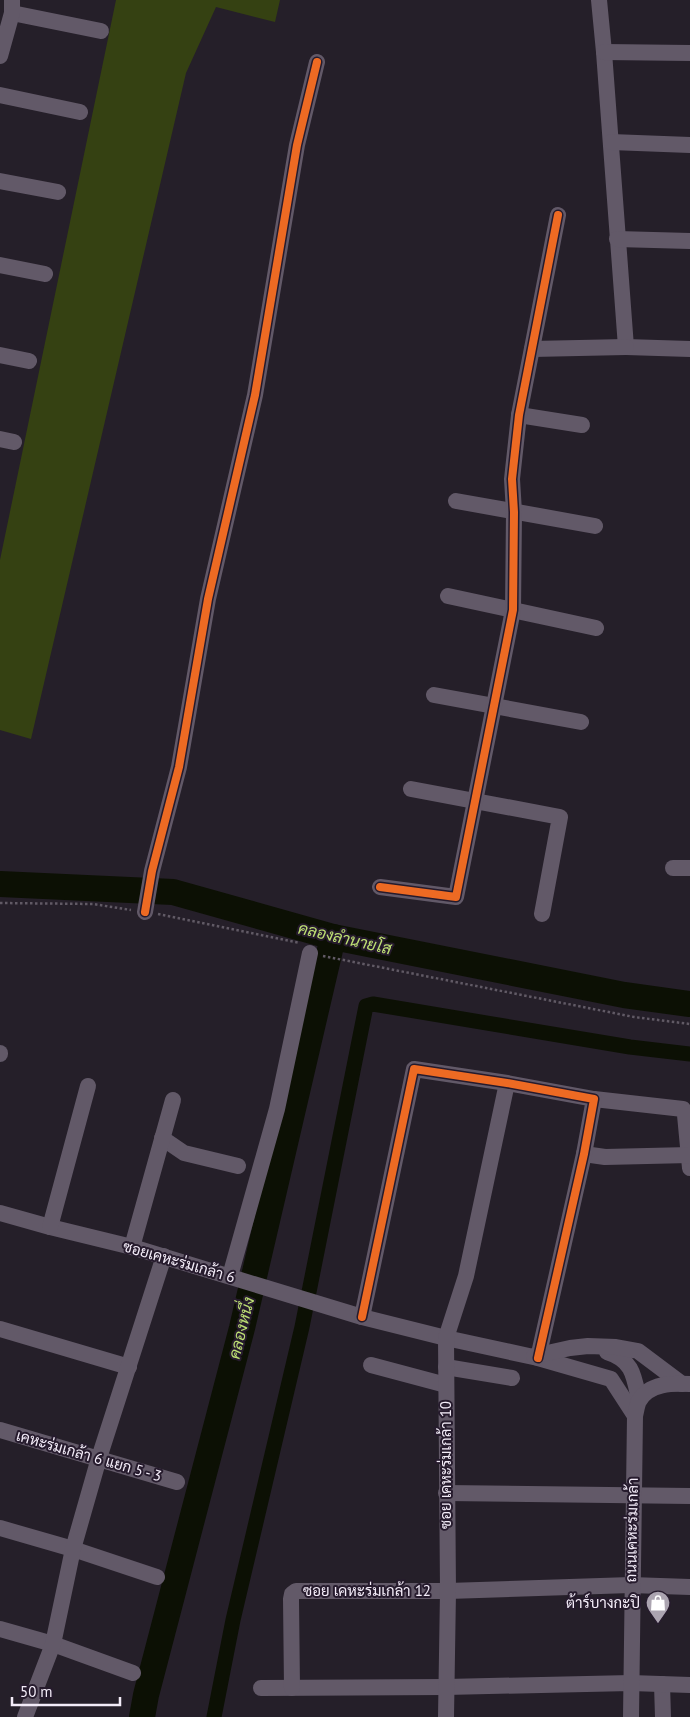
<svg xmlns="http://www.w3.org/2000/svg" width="690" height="1717" font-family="'PT Sans',Sarabun,sans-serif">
  <rect width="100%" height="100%" fill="#251f29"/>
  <polygon fill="#354112" points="116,0 280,0 275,22 216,7 186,73 31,739 0,730 0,560"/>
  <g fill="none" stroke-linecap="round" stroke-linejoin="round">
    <polyline stroke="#0c1004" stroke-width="15" points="214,1717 233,1620 302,1327 366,1006 373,1004 630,1047 690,1054"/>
    <g stroke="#0c1004" stroke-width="26">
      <polyline points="0,884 173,892 333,937 624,995 690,1004"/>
      <polyline points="142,1717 146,1695 242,1328 333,937"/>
    </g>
    <g stroke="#615a65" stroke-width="2.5" stroke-dasharray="2.5 2.5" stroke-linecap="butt">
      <polyline points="0,903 93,904 131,910"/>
      <polyline points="158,914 300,943"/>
      <polyline points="323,956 634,1017 690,1024"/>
    </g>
    <g stroke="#625968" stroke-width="16">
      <polyline points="599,0 604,52 626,347 690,349"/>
      <polyline points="12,13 101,31"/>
      <polyline points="604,52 690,53"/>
      <polyline points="0,56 12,13 12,0"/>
      <polyline points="0,95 80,112"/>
      <polyline points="611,142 690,145"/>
      <polyline points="0,181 58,192"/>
      <polyline points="617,239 690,241"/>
      <polyline points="0,265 45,274"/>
      <polyline points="532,349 626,347"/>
      <polyline points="0,355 29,361"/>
      <polyline points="519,415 582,425"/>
      <polyline points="0,439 14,442"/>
      <polyline points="456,501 595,526"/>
      <polyline points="448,596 596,628"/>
      <polyline points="434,695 581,722"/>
      <polyline points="411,789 560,817 542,914"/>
      <polyline points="673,868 690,868"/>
      <polyline points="380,887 456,897 513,610 514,512 512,479 519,415 558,215"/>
      <polyline points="145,912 152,871 179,767 208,599 255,395 297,145 317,62"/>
      <polyline points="0,1054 0,1053"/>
      <polyline points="594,1099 683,1109 685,1115 690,1168"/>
      <polyline points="162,1138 184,1153 238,1166"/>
      <polyline points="584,1154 605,1157 690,1155"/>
      <polyline points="0,1213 50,1227 132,1247 362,1317 446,1338 538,1358 611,1379 635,1416"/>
      <polyline points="50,1227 88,1086"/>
      <polyline points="132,1247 173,1100"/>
      <polyline points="230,1276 277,1109 310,953"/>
      <polyline points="362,1317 414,1069 507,1083 594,1099 584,1154 538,1358"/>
      <polyline points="0,1329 129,1367"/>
      <path d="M 607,1352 C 633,1360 634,1376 639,1400"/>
      <polyline points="534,1356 570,1348 588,1346 616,1347 638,1351 682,1384"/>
      <polyline points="371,1365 446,1385"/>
      <polyline points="446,1367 512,1378"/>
      <polyline points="0,1430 177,1482"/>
      <polyline points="446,1493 690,1496"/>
      <polyline points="0,1528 73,1549 157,1577"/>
      <polyline points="0,1629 53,1644 133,1673"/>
      <polyline points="662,1684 663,1717"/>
      <polyline points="261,1688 446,1687 631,1683 690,1685"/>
      <polyline points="292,1688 291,1599 292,1594 296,1591 448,1591 631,1585 690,1587"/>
      <polyline points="25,1717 53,1644 73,1549 99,1458 164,1256"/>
      <polyline points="446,1717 448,1591 446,1338 466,1276 507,1083"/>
      <path d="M 631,1717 L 635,1416 C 636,1412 637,1405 639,1401 C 649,1383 673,1383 690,1384"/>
    </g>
    <defs>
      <g id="cycleway">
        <polyline points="380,887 456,897 513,610 514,512 512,479 519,415 558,215"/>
        <polyline points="145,912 152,871 179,767 208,599 255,395 297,145 317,62"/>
        <polyline points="362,1317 414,1069 507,1083 594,1099 584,1154 538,1358"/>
      </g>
    </defs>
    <use href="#cycleway" stroke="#261b2d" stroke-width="11"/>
    <use href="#cycleway" stroke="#ed6a23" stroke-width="8"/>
  </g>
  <defs>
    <symbol id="shop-pin" viewBox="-11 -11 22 30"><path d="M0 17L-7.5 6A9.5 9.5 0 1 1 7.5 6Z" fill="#aba4b0" stroke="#261b2d"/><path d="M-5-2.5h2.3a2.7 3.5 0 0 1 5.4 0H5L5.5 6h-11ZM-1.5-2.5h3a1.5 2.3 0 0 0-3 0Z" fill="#fff"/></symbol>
  </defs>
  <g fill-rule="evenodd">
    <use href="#shop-pin" x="644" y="1589" width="28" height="38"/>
  </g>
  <g text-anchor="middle" stroke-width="4" stroke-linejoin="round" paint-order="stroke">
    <g font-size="15" fill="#f3ecf8" stroke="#261b2d">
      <text transform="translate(179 1262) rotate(16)" y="5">ซอยเคหะร่มเกล้า 6</text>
      <text transform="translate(89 1456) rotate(16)" y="5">เคหะร่มเกล้า 6 แยก 5 - 3</text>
      <text transform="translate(446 1465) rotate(-90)" y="5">ซอย เคหะร่มเกล้า 10</text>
      <text transform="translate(632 1530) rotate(-89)" y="5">ถนนเคหะร่มเกล้า</text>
      <text x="367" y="1596">ซอย เคหะร่มเกล้า 12</text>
    </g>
    <g font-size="15" fill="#f3ecf8" stroke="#261b2d" text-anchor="end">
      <text x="640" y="1608">ต้าร์บางกะปิ</text>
    </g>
    <g font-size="16" font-style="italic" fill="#bee074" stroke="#261b2d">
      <text transform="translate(345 938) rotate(13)" y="6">คลองลำนายโส</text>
      <text transform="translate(241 1328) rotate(-76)" y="6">คลองหนึ่ง</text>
    </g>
  </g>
  <path d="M12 1697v8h108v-8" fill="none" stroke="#f3ecf8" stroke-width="2.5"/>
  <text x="20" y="1697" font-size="15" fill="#f3ecf8" stroke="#261b2d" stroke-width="4" paint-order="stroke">50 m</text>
</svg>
